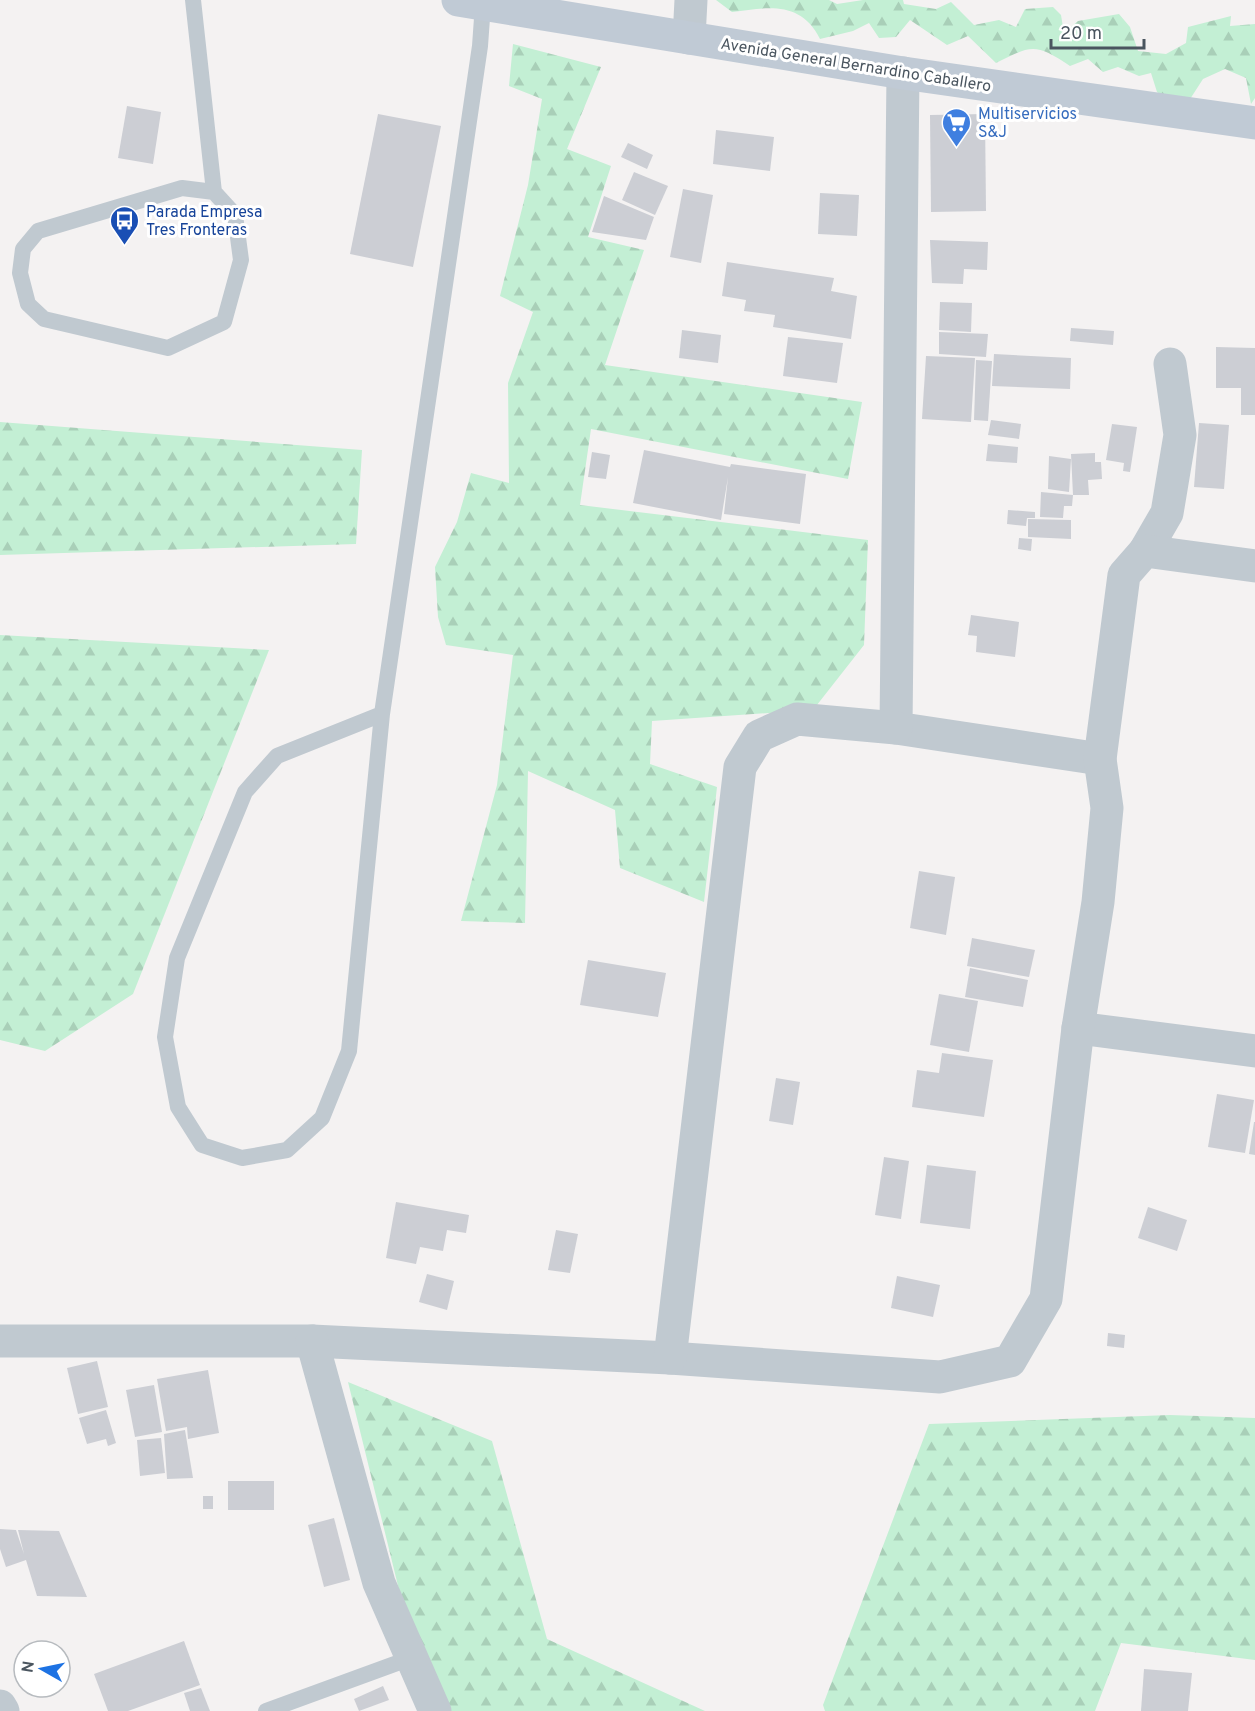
<svg xmlns="http://www.w3.org/2000/svg" width="1255" height="1711" font-family="Overpass,sans-serif">
  <defs>
    <pattern id="forest-firs" width="22" height="20" patternUnits="userSpaceOnUse" patternTransform="scale(1.5)"><rect width="22" height="20" fill="#c3efd4"/><path d="M5 1l3.5 6h-7zM16 11l3.5 6h-7z" fill="#a9cfb8"/></pattern>
  </defs>
  <rect width="100%" height="100%" fill="#f4f2f2"/>
  <g fill="url(#forest-firs)">
    <path d="M 716,0 L 829,0 L 837,4 L 863,0 L 903,0 L 904,4 L 936,9 L 951,2 L 974,25 L 999,20 L 1016,27 L 1025,9 L 1053,7 L 1061,15 L 1064,33 L 1078,21 L 1119,14 L 1130,27 L 1138,51 L 1166,54 L 1186,43 L 1188,27 L 1231,16 L 1230,26 L 1255,24 L 1255,98 L 1251,104 L 1246,78 L 1225,69 L 1203,79 L 1183,110 L 1157,92 L 1151,73 L 1139,76 L 1118,67 L 1103,72 L 1088,59 L 1070,66 C 1035,43 1032,45 996,63 L 968,36 L 947,45 L 910,20 L 896,37 L 879,38 L 869,23 L 853,31 L 820,39 C 801,1 769,7 732,12 Z"/>
    <polygon points="513,44 601,67 567,149 611,166 588,237 644,250 605,365 862,402 848,479 591,429 580,505 868,540 864,645 813,710 652,721 650,764 717,787 704,902 620,868 615,810 528,771 525,923 461,921 497,785 513,655 446,645 438,617 435,567 457,522 471,473 509,483 508,383 533,312 500,296 528,185 542,99 509,86"/>
    <polygon points="0,422 362,450 356,544 0,555"/>
    <polygon points="0,635 269,650 133,994 45,1051 0,1040"/>
    <polygon points="348,1382 492,1441 547,1639 705,1711 444,1711 402,1602"/>
    <polygon points="1170,1415 1255,1418 1255,1660 1121,1643 1095,1711 825,1711 823,1705 929,1424"/>
  </g>
  <g fill="#ccced4">
    <polygon points="127,106 161,112 153,164 118,158"/>
    <polygon points="378,114 441,126 413,267 350,254"/>
    <polygon points="985,114 986,211 931,212 930,115"/>
    <polygon points="716,130 774,137 770,171 713,164"/>
    <polygon points="628,143 653,155 647,169 621,157"/>
    <polygon points="634,172 668,186 655,215 622,200"/>
    <polygon points="683,189 713,195 701,263 670,257"/>
    <polygon points="820,193 859,195 857,236 818,234"/>
    <polygon points="604,196 654,217 646,240 592,232"/>
    <polygon points="930,240 988,242 987,270 964,269 963,284 932,283"/>
    <polygon points="727,262 834,278 831,291 857,296 851,339 773,327 775,315 744,311 746,300 722,296"/>
    <polygon points="940,302 972,303 971,332 939,330"/>
    <polygon points="1071,328 1114,331 1113,345 1070,341"/>
    <polygon points="682,330 721,335 718,363 679,358"/>
    <polygon points="939,332 988,334 986,357 939,354"/>
    <polygon points="788,337 843,343 837,383 783,376"/>
    <polygon points="1216,347 1255,348 1255,415 1241,415 1241,388 1216,388"/>
    <polygon points="994,354 1071,358 1070,389 992,386"/>
    <polygon points="926,356 975,358 971,422 922,419"/>
    <polygon points="976,360 992,361 988,421 974,420"/>
    <polygon points="991,420 1021,424 1019,439 988,435"/>
    <polygon points="1199,423 1229,425 1224,489 1194,487"/>
    <polygon points="1112,424 1137,427 1130,472 1123,471 1124,463 1106,460"/>
    <polygon points="988,444 1018,447 1017,463 986,461"/>
    <polygon points="644,450 730,467 731,464 806,474 800,524 724,514 728,477 721,520 633,503"/>
    <polygon points="592,452 610,455 606,479 588,477"/>
    <polygon points="1095,453 1095,462 1101,462 1102,479 1088,480 1089,495 1073,495 1071,454"/>
    <polygon points="1049,456 1071,459 1069,492 1048,489"/>
    <polygon points="1041,492 1073,495 1072,506 1064,506 1063,518 1040,517"/>
    <polygon points="1008,510 1035,512 1035,518 1027,518 1026,526 1007,524"/>
    <polygon points="1028,519 1071,520 1071,539 1028,537"/>
    <polygon points="1019,538 1032,539 1031,551 1018,549"/>
    <polygon points="971,615 1019,622 1015,657 976,652 977,636 968,635"/>
    <polygon points="919,871 955,877 946,935 910,928"/>
    <polygon points="972,938 1035,950 1029,977 967,966"/>
    <polygon points="588,960 666,973 658,1017 580,1005"/>
    <polygon points="970,968 1028,980 1023,1007 965,997"/>
    <polygon points="939,994 978,1001 969,1052 930,1045"/>
    <polygon points="942,1053 993,1060 984,1117 912,1107 917,1070 939,1073"/>
    <polygon points="776,1078 800,1082 793,1125 769,1121"/>
    <polygon points="1217,1094 1254,1100 1245,1153 1208,1147"/>
    <polygon points="1254,1122 1255,1122 1255,1155 1249,1154"/>
    <polygon points="884,1157 909,1161 901,1219 875,1215"/>
    <polygon points="927,1165 976,1171 970,1229 920,1223"/>
    <polygon points="396,1202 469,1215 466,1233 447,1230 443,1251 420,1247 416,1264 386,1258"/>
    <polygon points="1148,1207 1187,1220 1177,1251 1138,1238"/>
    <polygon points="556,1230 578,1234 570,1273 548,1270"/>
    <polygon points="427,1274 454,1281 447,1310 419,1302"/>
    <polygon points="897,1276 940,1285 933,1317 891,1308"/>
    <polygon points="1108,1333 1125,1335 1124,1348 1107,1346"/>
    <polygon points="97,1361 108,1407 78,1414 67,1368"/>
    <polygon points="208,1370 219,1433 188,1439 187,1427 166,1431 157,1379"/>
    <polygon points="154,1385 162,1432 135,1437 126,1390"/>
    <polygon points="106,1410 116,1443 108,1446 106,1439 87,1444 79,1418"/>
    <polygon points="185,1430 193,1478 167,1479 164,1434"/>
    <polygon points="161,1438 165,1473 140,1476 137,1440"/>
    <rect x="228" y="1481" width="46" height="29"/>
    <rect x="203" y="1496" width="10" height="13"/>
    <polygon points="334,1518 350,1580 324,1587 308,1525"/>
    <polygon points="0,1529 16,1530 24,1554 18,1530 59,1531 87,1597 37,1596 26,1560 6,1567 0,1549"/>
    <polygon points="184,1641 200,1685 128,1711 108,1711 94,1674"/>
    <polygon points="1144,1669 1192,1673 1188,1711 1141,1711"/>
    <polygon points="383,1686 389,1700 359,1711 354,1699"/>
    <polygon points="201,1688 210,1711 190,1711 184,1693"/>
  </g>
  <g fill="none" stroke-linecap="round" stroke-linejoin="round">
    <g stroke="#c0c9d0" stroke-width="16">
      <polyline points="193,0 214,192 182,188 38,231 23,249 20,273 28,304 44,319 168,348 224,322 241,260 235,215 214,192"/>
      <polyline points="382,714 277,756 245,792 177,958 165,1037 178,1107 202,1145 242,1158 287,1150 322,1118 349,1051 382,714 480,46 483,4"/>
      <polyline points="266,1711 411,1658"/>
    </g>
    <g stroke="#c0c9d0" stroke-width="33">
      <polyline points="689,38 691,0"/>
      <polyline points="903,73 896,728 1100,759"/>
      <polyline points="1145,551 1167,513 1180,435 1170,364"/>
      <polyline points="1078,1028 1255,1051"/>
      <polyline points="0,1341 312,1341 670,1358 940,1377 1010,1361 1046,1299 1078,1028 1098,902 1107,808 1100,759 1124,575 1145,551 1255,566"/>
      <polyline points="312,1341 379,1583 435,1711"/>
      <polyline points="670,1358 740,767 759,736 797,719 896,728"/>
      <polyline points="0,1706 3,1711"/>
    </g>
    <polyline stroke="#c0cad5" stroke-width="33" points="458,0 903,73 1255,123"/>
  </g>
  <defs>
    <symbol id="supermarket-pin" viewBox="-11 -11 22 30"><path d="M0 17L-7.5 6A9.5 9.5 0 1 1 7.5 6Z" fill="#3f7fe0" stroke="#fff"/><path d="M-6-5.5h2.5l.6 2H6L4.5 2H-2.5L-4.4-4H-6ZM-1.5 3.2a1.3 1.3 0 1 0 .1 0ZM3 3.2a1.3 1.3 0 1 0 .1 0Z" fill="#fff"/></symbol>
    <symbol id="bus-pin" viewBox="-11 -11 22 30"><path d="M0 17L-7.5 6A9.5 9.5 0 1 1 7.5 6Z" fill="#1a4fb4" stroke="#fff"/><path d="M-5-6H5V4H4V6H2V4H-2V6H-4V4H-5ZM-3.5-4V0h7V-4ZM-3.5 1.2v1.5H-2V1.2ZM2 1.2v1.5H3.5V1.2Z" fill="#fff"/></symbol>
  </defs>
  <g fill-rule="evenodd">
    <use href="#supermarket-pin" x="940" y="106" width="33" height="45"/>
    <use href="#bus-pin" x="108" y="204" width="33" height="45"/>
  </g>
  <g text-anchor="middle" stroke-width="6" stroke-linejoin="round" paint-order="stroke">
    <g font-size="16" fill="#4a555f" stroke="#fff">
      <text transform="translate(856 64) rotate(9)" y="6">Avenida General Bernardino Caballero</text>
    </g>
    <g font-size="16" fill="#366cbe" stroke="#fff" text-anchor="start">
      <text x="978" y="119">Multiservicios<tspan x="978" dy="18">S&amp;J</tspan></text>
    </g>
    <g font-size="16" fill="#164399" stroke="#fff" text-anchor="start">
      <text x="146" y="217">Parada Empresa<tspan x="146" dy="18">Tres Fronteras</tspan></text>
    </g>
  </g>
  <g transform="translate(42 1669) rotate(279)"><circle r="28" fill="#ffffff" stroke="#b7bbbf" stroke-width="1.5"/>
  <path d="M0-4.5L10 22L0 15L-10 22Z" fill="#1d72e3"/>
  <text y="-9" font-size="16" font-weight="bold" text-anchor="middle" fill="#4a555f">N</text>
  </g>
  <path d="M1051 39v9h93v-9" fill="none" stroke="#4a555f" stroke-width="3"/>
  <text x="1060" y="39" font-size="18" fill="#4a555f" stroke="#ffffff" stroke-width="4.5" paint-order="stroke">20 m</text>
</svg>
